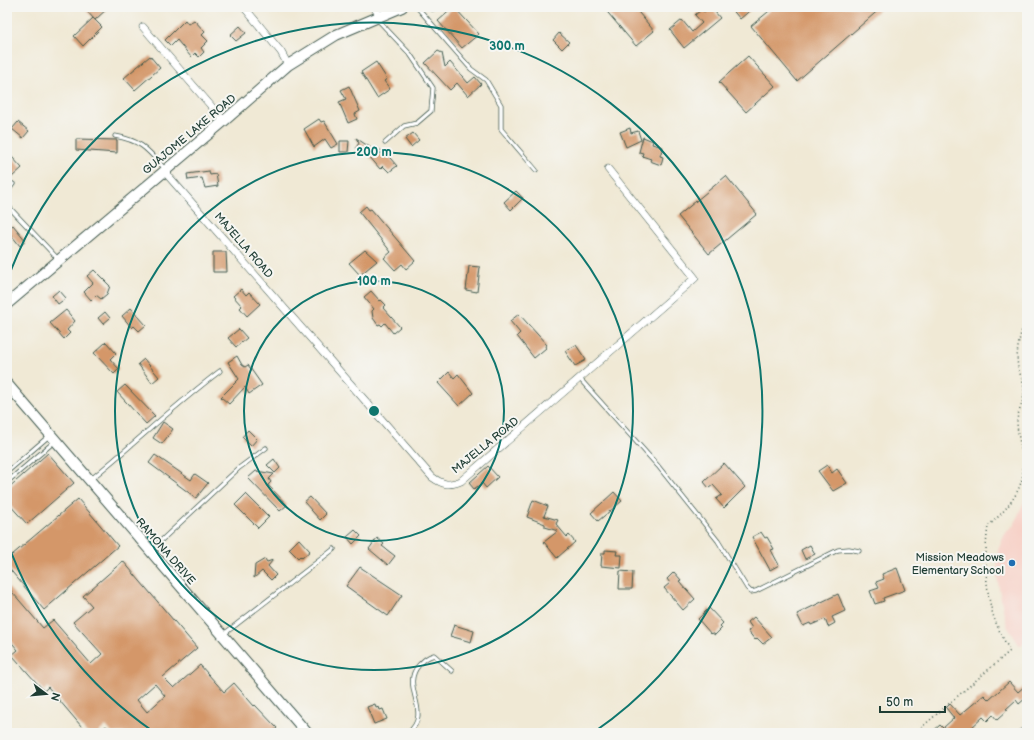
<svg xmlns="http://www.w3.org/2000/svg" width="1034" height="740" font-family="'Balsamiq Sans',sans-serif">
  <rect width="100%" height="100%" fill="#f6f6f2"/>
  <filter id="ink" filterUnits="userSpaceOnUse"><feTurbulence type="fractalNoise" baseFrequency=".025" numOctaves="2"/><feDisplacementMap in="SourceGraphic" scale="8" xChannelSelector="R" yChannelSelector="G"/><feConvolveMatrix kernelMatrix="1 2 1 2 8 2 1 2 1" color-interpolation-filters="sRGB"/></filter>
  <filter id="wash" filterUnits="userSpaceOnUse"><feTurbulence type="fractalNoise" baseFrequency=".012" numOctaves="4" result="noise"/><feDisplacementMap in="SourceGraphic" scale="16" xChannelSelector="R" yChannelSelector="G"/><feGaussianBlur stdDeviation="0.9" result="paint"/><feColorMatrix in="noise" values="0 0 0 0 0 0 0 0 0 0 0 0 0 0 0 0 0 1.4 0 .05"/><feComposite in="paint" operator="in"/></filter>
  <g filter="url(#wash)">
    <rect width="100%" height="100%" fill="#f0e9d5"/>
    <polygon fill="#f7d1c7" points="1027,494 1027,639 1020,646 1007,626 1002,604 997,577 998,550 1005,533 1014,525"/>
    <g id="blocks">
      <g fill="#d49769" fill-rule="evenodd">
        <polygon points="83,7 109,7 95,20"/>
        <polygon points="454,7 479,34 462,48 438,21"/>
        <polygon points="603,7 634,7 654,31 636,46"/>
        <polygon points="709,7 711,7 720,18 684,48 670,30 682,20 692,32 702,23 695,15 702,9 704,12"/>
        <polygon points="730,7 754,7 740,19"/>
        <polygon points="774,7 882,7 797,81 751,26"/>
        <polygon points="93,18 102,27 83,46 74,36"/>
        <polygon points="185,20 188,24 194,20 205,32 202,35 208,41 201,48 204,52 199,57 195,53 191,57 177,40 171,46 165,40"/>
        <polygon points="240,26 246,33 236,41 230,35"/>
        <polygon points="559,33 569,42 562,49 553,40"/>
        <polygon points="438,51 442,53 445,67 450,62 468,83 475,77 481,84 468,96 457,83 450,90 425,63"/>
        <polygon points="150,56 160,68 135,90 124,78"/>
        <polygon points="748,56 775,86 746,112 719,82"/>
        <polygon points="376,62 387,79 384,81 390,89 377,98 361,72"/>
        <polygon points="349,86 360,111 355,114 357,119 348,123 339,102 346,99 341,90"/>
        <polygon points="319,119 321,122 324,121 338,144 331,148 325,139 314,147 304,129"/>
        <polygon points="18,122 29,131 23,138 12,129"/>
        <polygon points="630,128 631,133 638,131 641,140 626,147 620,132"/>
        <polygon points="413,133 419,140 411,147 405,139"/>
        <polygon points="643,137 653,141 652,144 663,147 660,156 663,157 661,165 650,161 651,159 642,156 643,153 639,152"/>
        <polygon points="356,138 374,150 377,147 379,150 384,151 397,166 389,172 383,166 380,169 363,149 360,153 356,148 359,143"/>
        <polygon points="76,139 117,140 117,153 76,150"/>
        <polygon points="340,141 349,141 348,152 340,152"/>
        <polygon points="12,157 22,168 12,177 7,172 7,161"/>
        <polygon points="209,171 210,175 216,174 218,186 205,188 202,178 188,180 187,174"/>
        <polygon points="726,176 757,214 709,254 678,216"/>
        <polygon points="516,191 523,198 511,210 504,202"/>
        <polygon points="366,206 369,210 371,209 415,261 406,269 402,264 395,270 384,258 391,252 359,212"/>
        <polygon points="13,225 26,241 20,246 12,236 7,240 7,230"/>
        <polygon points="365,250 377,261 360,275 349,263"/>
        <polygon points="213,252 226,252 227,272 213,272"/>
        <polygon points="469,266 480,267 477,292 466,290"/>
        <polygon points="94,270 110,286 107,294 101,299 96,295 91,300 84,292 93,283 87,276"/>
        <polygon points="241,289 246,295 249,292 260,304 247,316 240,308 242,306 233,296"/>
        <polygon points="59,290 66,298 58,304 52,296"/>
        <polygon points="371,291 380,301 381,300 386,305 383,308 400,327 393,333 385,323 382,326 380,324 378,325 373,318 372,311 374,309 364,297"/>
        <polygon points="131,308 146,325 139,331 134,326 132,328 122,316"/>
        <polygon points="66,310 75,321 67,330 70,333 64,339 50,323"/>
        <polygon points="105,312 110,318 103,324 98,318"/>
        <polygon points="519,314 547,345 545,346 546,348 534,358 517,336 520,333 510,321"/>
        <polygon points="239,329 247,338 236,347 228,338"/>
        <polygon points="106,342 116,353 110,359 119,369 114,374 94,353"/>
        <polygon points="576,345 586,360 575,366 565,351"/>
        <polygon points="237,356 242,365 245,367 248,365 262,385 249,394 245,387 229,404 221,397 239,379 228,362"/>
        <polygon points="144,359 159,377 152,383 138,364"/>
        <polygon points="449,372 454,378 458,374 473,393 459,406 438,383"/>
        <polygon points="125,385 155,416 146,424 117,392"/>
        <polygon points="163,422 173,429 162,444 153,438"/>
        <polygon points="248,430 257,439 251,446 242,437"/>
        <polygon points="48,453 74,483 27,524 7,502 7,489"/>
        <polygon points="155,455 191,480 195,474 208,483 196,498 149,463"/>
        <polygon points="274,459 280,468 275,473 267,465"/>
        <polygon points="724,463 745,487 724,508 716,499 722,495 713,485 709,488 704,482"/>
        <polygon points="827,465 832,473 837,469 847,483 833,491 818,471"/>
        <polygon points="488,466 498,477 486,488 482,483 474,489 469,483"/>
        <polygon points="256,471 274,474 269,479 271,482 268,485 287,505 280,511 248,478"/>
        <polygon points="614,492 622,501 598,521 591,513"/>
        <polygon points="246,494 269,517 258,528 235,505"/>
        <polygon points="310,497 326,514 320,520 304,502"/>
        <polygon points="78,499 118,546 44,610 7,566 7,550 12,555"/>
        <polygon points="533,500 548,506 544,516 558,520 556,524 567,537 569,535 575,542 557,558 544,542 558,531 545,527 545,524 527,517"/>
        <polygon points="355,530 361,536 353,544 347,537"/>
        <polygon points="761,532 765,538 767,537 774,549 771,550 779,565 770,570 752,537"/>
        <polygon points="377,538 384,544 382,546 395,556 388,565 369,549"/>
        <polygon points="299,539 310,551 302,558 300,556 298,558 289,549"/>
        <polygon points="810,545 815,554 805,559 801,550"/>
        <polygon points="605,550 617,551 616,555 622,555 621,568 601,566 602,553 605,553"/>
        <polygon points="265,559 267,562 273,560 268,566 276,575 271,580 262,571 254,578 255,565"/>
        <path d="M 123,561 L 197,648 L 163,677 L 174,688 L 200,665 L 224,692 L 234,683 L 254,706 L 255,705 L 277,728 L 272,733 L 112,733 L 106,726 L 98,733 L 87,733 L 48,687 L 44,691 L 12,655 L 18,650 L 7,637 L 7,586 L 43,628 L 53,620 L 91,664 L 102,654 L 73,622 L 92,606 L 83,596 ZM 155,684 L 165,696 L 147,712 L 137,700 Z"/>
        <polygon points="360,567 402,595 388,616 346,586"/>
        <polygon points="897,568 905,590 883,598 884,601 875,604 870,591 879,588 876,582 884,579 882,574"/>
        <polygon points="620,571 633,572 632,589 619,589"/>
        <polygon points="674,572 681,580 679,581 695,599 683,610 664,588 670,583 667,579"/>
        <polygon points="838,594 845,611 832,617 835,623 828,627 825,619 811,625 810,623 803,626 797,614"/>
        <polygon points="709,608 723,623 720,626 722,628 715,635 712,633 711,634 698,619"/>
        <polygon points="754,617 772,637 763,644 757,638 755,640 748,631 752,628 748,622"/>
        <polygon points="454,625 474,631 471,642 450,636"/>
        <polygon points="1009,682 1018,692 1027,684 1027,697 1019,704 1016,700 1006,709 1008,710 997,720 993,715 987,721 983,717 971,728 976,733 931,733 940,725 943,728 954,718 946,708 950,704 960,715 984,695 989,700"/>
        <polygon points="375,704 376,708 379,707 380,710 383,709 387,719 374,724 367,707"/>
      </g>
    </g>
  </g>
  <g filter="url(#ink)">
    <use href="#blocks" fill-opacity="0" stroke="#3e574c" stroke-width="1"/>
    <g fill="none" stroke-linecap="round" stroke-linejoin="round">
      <defs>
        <g id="lane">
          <polyline points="417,7 471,69 486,80 501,105 501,129 536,170"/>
          <polyline points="427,7 432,9 443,7"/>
          <polyline points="377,19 410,54 433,88 431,111 417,123 404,126 385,143"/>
          <path d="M 115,136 C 142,141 147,149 165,169"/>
          <polyline points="7,192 13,184"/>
          <polyline points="7,205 58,259"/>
          <polyline points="580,379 658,466 718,541 747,588 751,592 756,591 838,550 849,549 859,551"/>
          <polyline points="7,472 49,436"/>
          <path d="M 90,480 C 134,444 175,405 220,371"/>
          <polyline points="7,482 54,442"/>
          <polyline points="151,550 239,468 266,448"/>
          <polyline points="224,634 334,549"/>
          <path d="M 408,733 C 434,712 399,687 419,665 C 424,660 427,657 434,655 L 452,671"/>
        </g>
        <g id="street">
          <polyline points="244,7 281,52 288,65"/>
          <polyline points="374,7 380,16"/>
          <polyline points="143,27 224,121"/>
          <path d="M 164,171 L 432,477 C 443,485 449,486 461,481 L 695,278 L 608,169"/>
          <polyline points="1021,733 1027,729"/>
        </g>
        <g id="secondary">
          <polyline points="7,304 224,121 288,65 336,35 402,7"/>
          <polyline points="7,384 307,733"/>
        </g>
      </defs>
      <use href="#lane" stroke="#3e574c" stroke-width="5"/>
      <use href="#street" stroke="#3e574c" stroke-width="8"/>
      <use href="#secondary" stroke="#3e574c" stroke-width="12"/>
      <path stroke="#3e574c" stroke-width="1.5" stroke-dasharray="1 3" stroke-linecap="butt" d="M 915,733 L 1010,651 C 1005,642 1000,633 996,623 C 985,596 984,555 988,526 C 1007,510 1026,488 1023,462 C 1022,447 1017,436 1017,420 C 1018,411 1024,402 1024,393 C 1025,385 1020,375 1018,367 C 1015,351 1021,330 1027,316"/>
      <use href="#lane" stroke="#fff" stroke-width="3.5"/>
      <use href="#street" stroke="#fff" stroke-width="7"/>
      <use href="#secondary" stroke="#fff" stroke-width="10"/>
    </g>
  </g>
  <g fill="none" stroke="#0f766e" stroke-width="2">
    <circle cx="374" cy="411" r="130"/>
    <circle cx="374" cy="411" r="259"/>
    <path d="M154 732A389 389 0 0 1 7 541M7 281A389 389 0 1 1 594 732"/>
  </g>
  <circle fill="#1f6fb2" stroke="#f6f6f2" stroke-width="1.5" cx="1012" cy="563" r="4"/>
  <g text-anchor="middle" stroke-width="4" stroke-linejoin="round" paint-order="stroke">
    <g font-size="11" fill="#1f3d34" stroke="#f6f6f2">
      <text transform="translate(189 134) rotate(-40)" y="4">GUAJOME LAKE ROAD</text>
      <text transform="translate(244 245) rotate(49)" y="4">MAJELLA ROAD</text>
      <text transform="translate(485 445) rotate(-39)" y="4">MAJELLA ROAD</text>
      <text transform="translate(166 551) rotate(49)" y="4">RAMONA DRIVE</text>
    </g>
    <g font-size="11" fill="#1f3d34" stroke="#f6f6f2" text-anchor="end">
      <text x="1004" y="561">Mission Meadows<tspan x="1004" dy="13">Elementary School</tspan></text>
    </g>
  </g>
  <circle cx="374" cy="411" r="6" fill="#0f766e" stroke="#f6f6f2" stroke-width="2"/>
  <g font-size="12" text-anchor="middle" font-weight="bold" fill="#0f766e" stroke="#f6f6f2" stroke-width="4" stroke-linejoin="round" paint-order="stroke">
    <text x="507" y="50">300 m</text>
    <text x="374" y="156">200 m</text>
    <text x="374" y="285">100 m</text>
  </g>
  <rect width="1034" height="740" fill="none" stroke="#f6f6f2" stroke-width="24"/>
  <g transform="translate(46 694) rotate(106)" stroke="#f6f6f2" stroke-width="3" paint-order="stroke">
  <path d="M0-3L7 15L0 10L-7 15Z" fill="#1f3d34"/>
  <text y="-6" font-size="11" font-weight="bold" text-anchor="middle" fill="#1f3d34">N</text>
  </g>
  <path d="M880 706v6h65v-6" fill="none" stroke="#1f3d34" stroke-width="2"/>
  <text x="886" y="706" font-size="12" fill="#1f3d34" stroke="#f6f6f2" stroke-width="3" paint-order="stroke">50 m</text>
</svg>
